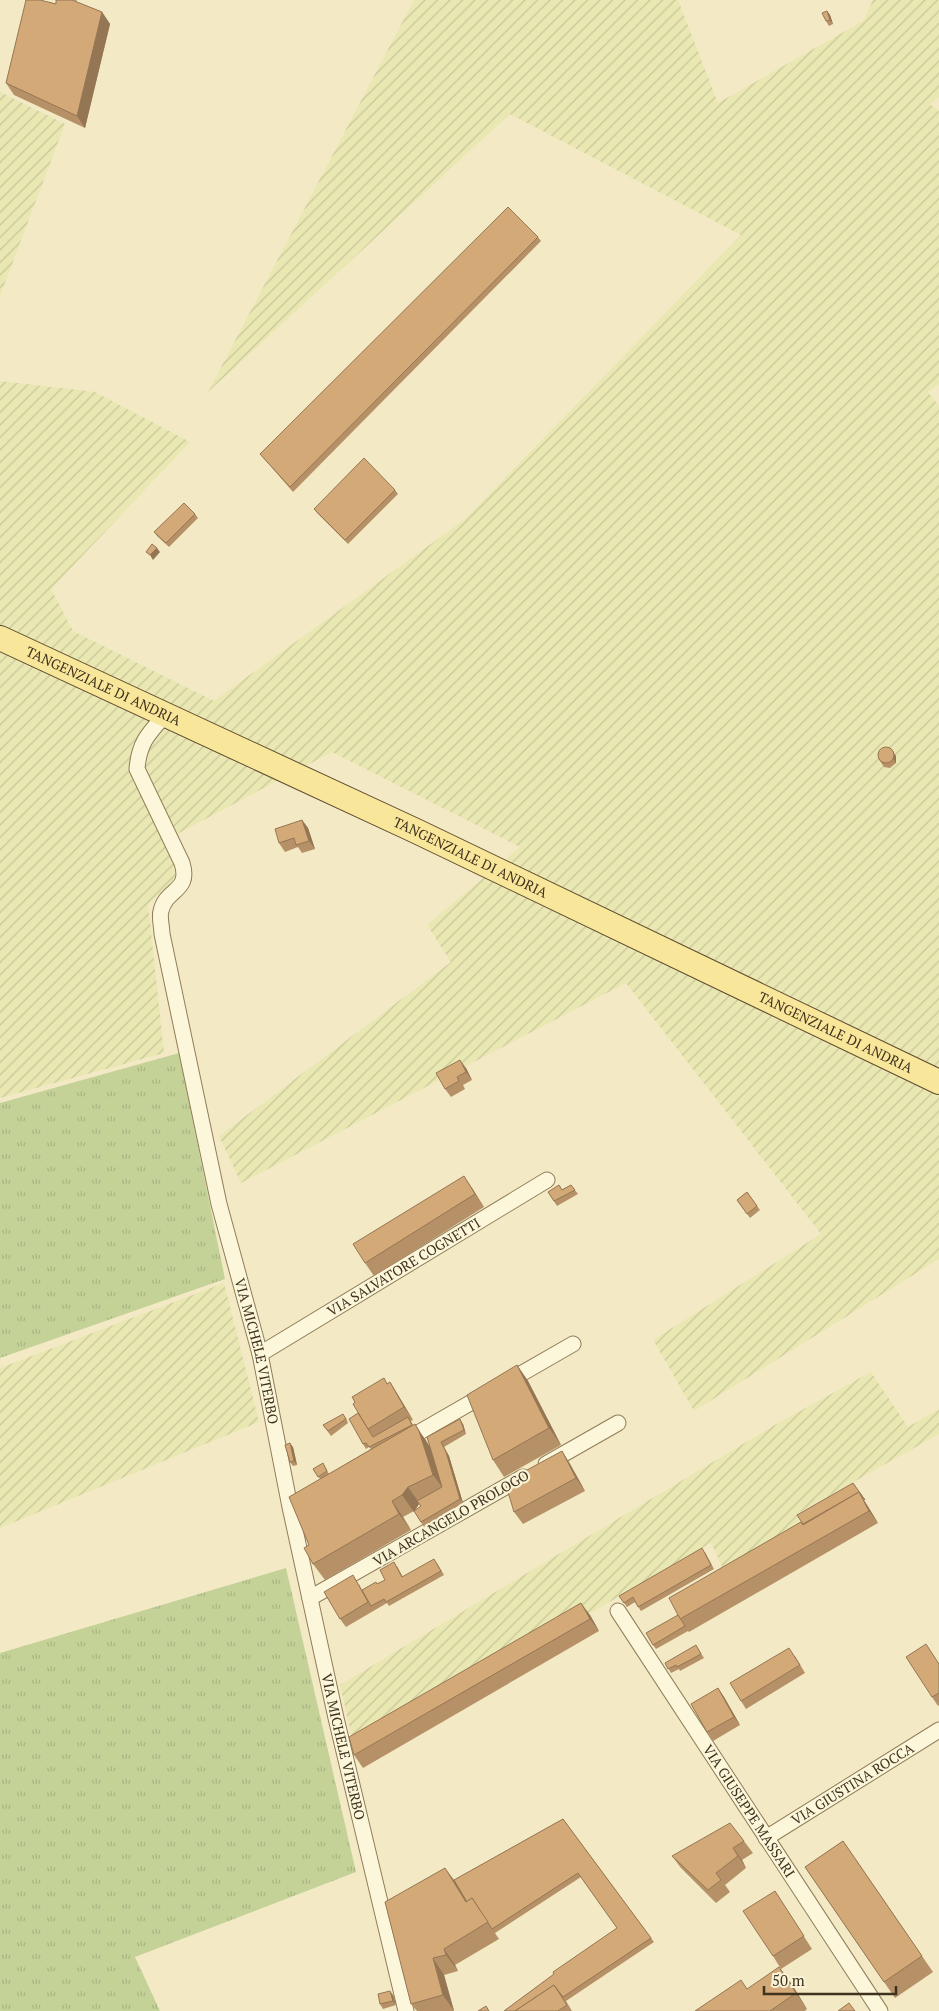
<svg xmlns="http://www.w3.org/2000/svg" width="939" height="2011" font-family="'PT Serif',serif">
  <defs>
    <pattern id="farmland-furrows" width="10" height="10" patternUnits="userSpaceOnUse" patternTransform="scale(1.25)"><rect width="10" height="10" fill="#e9e7b2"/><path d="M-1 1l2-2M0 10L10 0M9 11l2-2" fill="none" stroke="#c9c799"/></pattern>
    <pattern id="grass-tufts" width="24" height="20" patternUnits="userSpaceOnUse" patternTransform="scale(1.25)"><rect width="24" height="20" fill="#c4d298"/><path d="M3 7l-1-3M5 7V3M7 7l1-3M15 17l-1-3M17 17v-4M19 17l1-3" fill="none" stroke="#a9b583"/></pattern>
  </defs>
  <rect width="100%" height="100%" fill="#f3eac5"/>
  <g fill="url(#farmland-furrows)">
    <polygon points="414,0 678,0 718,103 863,21 873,0 939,0 939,97 930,104 939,111 939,384 928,392 939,406 939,1259 694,1411 653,1340 821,1234 626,983 241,1183 219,1136 451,962 427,925 520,847 332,752 166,840 174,863 175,876 170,885 148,904 164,1053 0,1098 0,381 95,392 190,442 51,589 73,631 214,701 464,520 741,235 510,114 208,392"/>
    <polygon points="0,92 65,124 0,296"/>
    <polygon points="224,1283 259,1422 0,1528 0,1368"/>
    <polygon points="871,1372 908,1427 939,1409 939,1434 798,1513 803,1528 723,1569 711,1543 355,1750 340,1685 773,1426"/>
  </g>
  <g fill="url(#grass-tufts)">
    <polygon points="179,1053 225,1279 0,1358 0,1103"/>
    <polygon points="286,1568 356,1872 135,1957 160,2011 0,2011 0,1653"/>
  </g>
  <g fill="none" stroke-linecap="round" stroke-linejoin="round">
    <defs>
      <g id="street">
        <path id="s1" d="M 166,714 C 149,733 139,742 137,769 L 182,863 C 191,892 166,888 161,911 C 159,917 162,927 162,934 L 219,1204 L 260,1354 L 290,1507 L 336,1718 L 406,2011"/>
        <path id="s2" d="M 260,1354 L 547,1180"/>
        <polyline points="404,1441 573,1344"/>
        <polyline points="546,1464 618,1423"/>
        <polyline points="310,1598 523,1477"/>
        <path id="s3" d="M 618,1611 L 880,2011"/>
        <path id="s4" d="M 766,1838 L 939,1730"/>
      </g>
      <g id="primary">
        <path id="s5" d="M 0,638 L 416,831 L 939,1082"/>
      </g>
    </defs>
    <use href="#street" stroke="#907d59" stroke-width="17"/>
    <use href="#primary" stroke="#5e4a2d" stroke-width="26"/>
    <use href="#street" stroke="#fcf6da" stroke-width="15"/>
    <use href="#primary" stroke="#f8e69a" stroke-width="24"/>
  </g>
  <g fill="#b69167" fill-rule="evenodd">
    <polygon points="77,0 76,2 102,12 110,24 85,128 14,95 6,83 49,2 56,4"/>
    <polygon points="827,11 830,15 833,24 829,26 826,21"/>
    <polygon points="538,237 541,241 293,492 260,454"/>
    <polygon points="395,490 398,494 348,544 317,513 314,509"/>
    <polygon points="195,514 198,518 169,547 157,536 154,532"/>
    <polygon points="896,756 896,763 890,768 884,767 878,758"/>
    <polygon points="302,820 308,828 315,849 302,853 298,847 285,852 279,843"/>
    <polygon points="466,1068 472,1080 463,1085 465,1089 451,1097 445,1089"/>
    <polygon points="571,1185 578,1194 557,1206 548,1192 563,1189"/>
    <polygon points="472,1188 484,1207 374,1276 365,1263"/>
    <polygon points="747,1192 760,1210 750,1218 737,1200"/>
    <polygon points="517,1365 528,1381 561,1445 504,1477 493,1460"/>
    <path d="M 384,1378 L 387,1384 L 390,1382 L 398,1395 L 413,1420 L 411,1421 L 413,1425 L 426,1440 L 430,1448 L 463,1424 L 466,1434 L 444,1447 L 449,1456 L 463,1503 L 424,1527 L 414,1511 L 403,1517 L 411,1530 L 325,1580 L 313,1564 L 309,1545 L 320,1479 L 313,1469 L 323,1463 L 329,1474 L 371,1449 L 369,1447 L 366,1449 L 363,1444 L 358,1413 ZM 419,1504 L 421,1506 L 415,1510 Z"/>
    <polygon points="346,1418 348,1423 331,1436 323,1425"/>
    <polygon points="293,1447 297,1465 293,1466 290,1462"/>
    <polygon points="562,1451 570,1464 585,1491 523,1524 514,1512"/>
    <polygon points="853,1483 867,1505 878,1523 689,1632 688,1631 656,1649 653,1645 678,1615"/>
    <polygon points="705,1552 714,1569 641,1611 635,1602 627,1607 619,1596"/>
    <polygon points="437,1563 444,1575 389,1606 387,1603 346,1627 340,1619 359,1584 362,1590 377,1584 385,1580 397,1566 403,1577"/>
    <polygon points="590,1615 599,1631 363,1768 354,1755"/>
    <polygon points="699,1650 704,1658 680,1671 679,1669 671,1673 665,1663"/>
    <polygon points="795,1656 805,1673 746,1709 741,1701"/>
    <polygon points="939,1663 939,1705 938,1706 932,1697"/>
    <polygon points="718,1688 724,1697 740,1725 713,1741 707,1732"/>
    <polygon points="563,1819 654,1942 566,2001 572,2011 504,2011 617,1928 581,1877 495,1933 499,1939 455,1965 458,1971 444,1975 454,2011 417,2011 411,2004 454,1880"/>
    <polygon points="744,1841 753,1853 742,1860 746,1868 725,1885 730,1892 716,1903 681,1868 672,1856"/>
    <polygon points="843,1841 933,1972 895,1998 805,1867"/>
    <polygon points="775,1891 812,1949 781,1969 773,1956"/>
    <polygon points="791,1983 807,2009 805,2011 695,2011 747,1989"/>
    <polygon points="393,1995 396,2005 383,2009 380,2004"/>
  </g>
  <g fill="#947654">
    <polygon points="827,11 830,15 833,24 830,20"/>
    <polygon points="102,12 110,24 85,128 77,116"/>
    <polygon points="157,548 160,552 153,560 150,555"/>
    <polygon points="893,752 896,756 896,763 893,759"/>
    <polygon points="302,820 308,828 315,849 309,841"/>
    <polygon points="460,1060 466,1068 472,1080 466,1072"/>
    <polygon points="464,1176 472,1188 484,1207 475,1194"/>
    <polygon points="517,1365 528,1381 561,1445 549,1428"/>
    <polygon points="390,1382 398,1395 413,1420 404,1407"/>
    <polygon points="460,1419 463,1424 466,1434 464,1430"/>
    <polygon points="415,1424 430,1447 445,1491 433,1475"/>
    <polygon points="441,1442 449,1456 463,1503 460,1499"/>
    <polygon points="290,1443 293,1447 297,1465 294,1461"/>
    <polygon points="562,1451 570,1464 585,1491 576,1478"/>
    <polygon points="408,1487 420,1504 417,1501 419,1504 414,1512 402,1495"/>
    <polygon points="859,1492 867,1505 878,1523 869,1511"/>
    <polygon points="392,1501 403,1517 411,1530 399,1514"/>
    <polygon points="581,1603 590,1615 599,1631 590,1619"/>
    <polygon points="718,1688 724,1697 740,1725 734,1717"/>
    <polygon points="733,1848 742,1860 746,1868 738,1856"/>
    <polygon points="445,1868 457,1884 474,1914 466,1902"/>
    <polygon points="444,1949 455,1965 458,1971 446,1955"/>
    <polygon points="433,1958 444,1975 454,2011 443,1995"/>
    <polygon points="779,1967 791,1983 807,2009 796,1993"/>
    <polygon points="390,1991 393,1995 396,2005 393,2001"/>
  </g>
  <g fill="#d4a978" stroke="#947654">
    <polygon points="26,0 40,0 56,4 56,0 72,0 102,12 77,116 6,83"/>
    <polygon points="827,11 830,20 826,21 822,13"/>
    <polygon points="508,207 538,237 290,487 260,454"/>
    <polygon points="364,458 395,490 345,540 314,509"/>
    <polygon points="184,503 195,514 166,543 154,532"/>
    <polygon points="152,544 157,548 150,555 146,552"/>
    <circle cx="886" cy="755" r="8"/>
    <polygon points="302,820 309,841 296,845 294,838 279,843 275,829"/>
    <polygon points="460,1060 466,1072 457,1077 459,1081 445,1089 436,1073"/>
    <polygon points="464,1176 475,1194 365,1263 353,1244"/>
    <polygon points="559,1185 562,1190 571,1185 575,1190 554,1201 548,1192"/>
    <polygon points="747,1192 757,1206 747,1214 737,1200"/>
    <polygon points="517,1365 549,1428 493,1460 467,1395"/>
    <polygon points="384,1378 387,1384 390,1382 404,1407 368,1429 353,1404 355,1402 352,1397"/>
    <polygon points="358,1413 373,1437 408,1417 412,1425 369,1447 366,1443 363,1444 349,1419"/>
    <polygon points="343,1414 346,1419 328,1431 323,1425"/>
    <polygon points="460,1419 464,1430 441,1442 446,1452 460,1499 421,1522 414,1511 421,1506 417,1501 442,1487 427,1437"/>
    <polygon points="415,1424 419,1431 433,1475 408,1487 402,1495 392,1501 399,1514 313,1564 304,1548 309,1545 289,1497"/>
    <polygon points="290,1443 294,1461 290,1462 285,1445"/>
    <polygon points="562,1451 576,1478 514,1512 505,1482"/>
    <polygon points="323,1463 327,1471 318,1477 313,1469"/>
    <polygon points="853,1483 865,1500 859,1492 803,1524 797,1515"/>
    <polygon points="859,1492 869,1511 680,1619 669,1598 801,1522 803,1525"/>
    <polygon points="702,1548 711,1565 638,1607 633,1597 624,1603 619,1596"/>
    <polygon points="434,1559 441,1571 386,1602 384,1599 371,1606 362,1590 376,1582 377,1584 385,1580 380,1570 394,1562 402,1577"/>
    <polygon points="353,1575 368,1602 340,1619 324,1592"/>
    <polygon points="581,1603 590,1619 354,1755 349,1737"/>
    <polygon points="678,1615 685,1626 653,1645 646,1633"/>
    <polygon points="926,1644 939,1664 939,1693 932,1697 906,1657"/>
    <polygon points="696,1645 701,1654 677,1667 676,1665 668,1669 665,1663"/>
    <polygon points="789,1648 800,1665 741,1701 730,1683"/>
    <polygon points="718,1688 734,1717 707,1732 691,1704"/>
    <polygon points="563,1819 651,1938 563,1997 554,1985 515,2011 504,2011 554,1974 553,1972 617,1928 578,1873 492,1929 472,1898 467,1902 454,1880"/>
    <polygon points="730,1823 744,1841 733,1848 738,1856 716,1873 721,1880 708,1890 672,1856"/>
    <polygon points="843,1841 922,1956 884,1982 805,1867"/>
    <polygon points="445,1868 466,1902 472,1898 488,1922 444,1949 446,1955 433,1958 443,1995 411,2004 385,1902"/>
    <polygon points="775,1891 804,1936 773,1956 743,1911"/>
    <polygon points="779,1967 796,1993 770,2011 695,2011 741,1980 747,1989"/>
    <polygon points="554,1985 567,2005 558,2011 515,2011"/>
    <polygon points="390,1991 393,2001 380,2004 378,1994"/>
    <polygon points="849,2003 855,2011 838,2011"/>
    <polygon points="486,2006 489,2011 478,2011"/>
  </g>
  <g text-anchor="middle" stroke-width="4.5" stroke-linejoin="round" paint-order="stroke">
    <g font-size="14" fill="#3f321e" stroke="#f9f3d6">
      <text dy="5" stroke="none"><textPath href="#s5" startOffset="114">TANGENZIALE DI ANDRIA</textPath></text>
      <text dy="5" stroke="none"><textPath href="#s5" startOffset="519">TANGENZIALE DI ANDRIA</textPath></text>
      <text dy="5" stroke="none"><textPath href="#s5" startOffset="924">TANGENZIALE DI ANDRIA</textPath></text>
      <text dy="5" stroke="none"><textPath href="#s2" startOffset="168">VIA SALVATORE COGNETTI</textPath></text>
      <text dy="5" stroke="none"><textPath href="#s1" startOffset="675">VIA MICHELE VITERBO</textPath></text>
      <text transform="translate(451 1518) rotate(-30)" y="5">VIA ARCANGELO PROLOGO</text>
      <text dy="5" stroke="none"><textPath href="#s1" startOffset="1080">VIA MICHELE VITERBO</textPath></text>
      <text dy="5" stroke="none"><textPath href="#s4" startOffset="102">VIA GIUSTINA ROCCA</textPath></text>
      <text dy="5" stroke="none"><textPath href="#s3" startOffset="239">VIA GIUSEPPE MASSARI</textPath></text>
    </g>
  </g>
  <path d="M764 1986v8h132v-8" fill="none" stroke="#3f321e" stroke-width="2.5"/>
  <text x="772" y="1986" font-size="15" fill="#3f321e" stroke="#f9f3d6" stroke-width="4" paint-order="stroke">50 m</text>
</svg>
